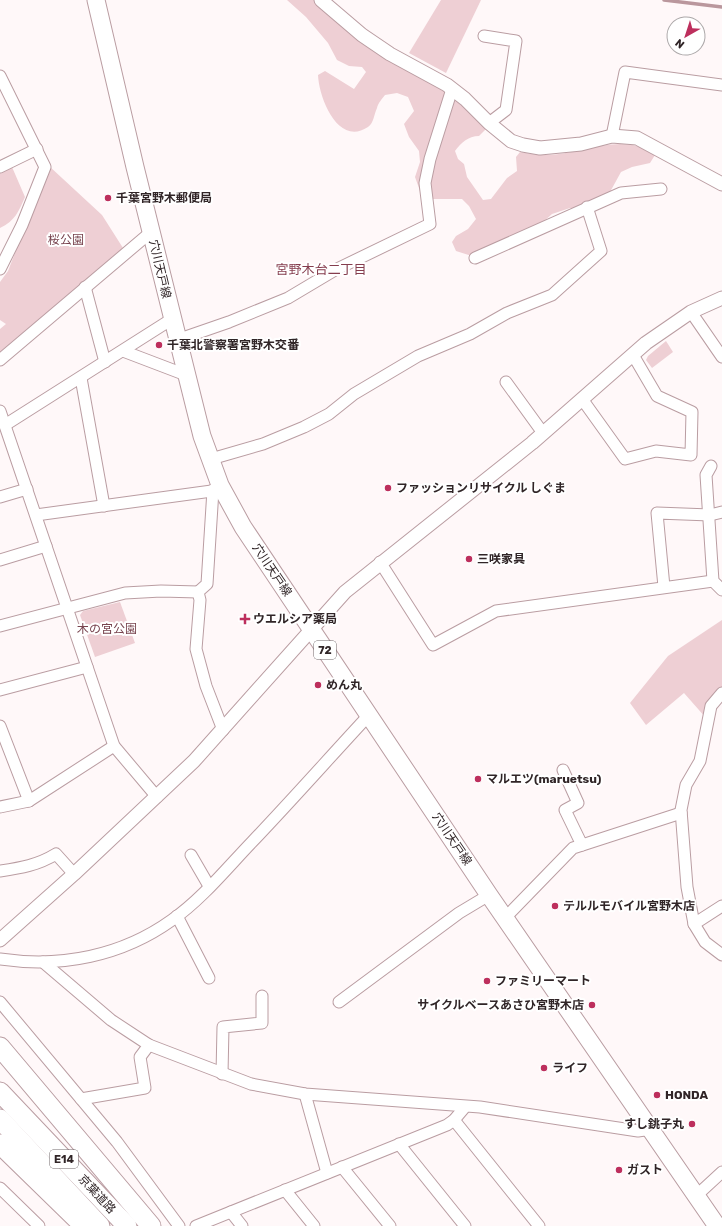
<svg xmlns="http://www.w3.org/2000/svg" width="722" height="1226" font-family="Rubik,'Noto Sans JP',sans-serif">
  <rect width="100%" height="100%" fill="#fff8f9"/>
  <g fill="#eecfd4">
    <path d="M 287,0 L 319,0 L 462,103 L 487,128 L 479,136 C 468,136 461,143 455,151 L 458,159 L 464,164 L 467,177 L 483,200 L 491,199 L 507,178 L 517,171 L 516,157 L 520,152 C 528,153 536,155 544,155 C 581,156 621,130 655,155 L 650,163 L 632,167 L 621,172 L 610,192 L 579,209 L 570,208 L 552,214 L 542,223 L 475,257 L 456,251 L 452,242 L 456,236 L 468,229 L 476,219 L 469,206 L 462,199 L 433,199 L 420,191 L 415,177 L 420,162 L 419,151 L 409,137 L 404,124 L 414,111 L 408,97 L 397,93 L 385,95 C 382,99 378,103 377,108 C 374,114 374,123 368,127 C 338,147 319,98 318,75 L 325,71 L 354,89 L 366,72 L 362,67 L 349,66 L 337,60 L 328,43 L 306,17 Z"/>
    <polygon points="441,0 481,0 446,73 409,53"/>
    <polygon points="49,166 102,215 123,248 0,354 0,329 6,324 0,320 0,282 8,271"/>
    <path d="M 12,167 L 25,197 C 19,211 15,221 0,228 L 0,173 Z"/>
    <polygon points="666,341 673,352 652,368 646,360 648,356"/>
    <polygon points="120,602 135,643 95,657 80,615 83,611"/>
    <polygon points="722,620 722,687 707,704 706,718 684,693 646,725 630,703 668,656"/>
  </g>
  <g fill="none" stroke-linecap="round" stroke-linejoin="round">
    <polyline stroke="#ba979d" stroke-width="3.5" points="664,0 722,7"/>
    <defs>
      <g id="minor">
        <polyline points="484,36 516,41 506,110 489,123"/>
        <polyline points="0,76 45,167 22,225 0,269"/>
        <polyline points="612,136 625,72 722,85"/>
        <polyline points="0,167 37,149"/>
        <polyline points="475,258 621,193 661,189"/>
        <polyline points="85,287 105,362"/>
        <polyline points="691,312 722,357"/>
        <polyline points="177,340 229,322 288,298 335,270 430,224 425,183 430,159 452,89"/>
        <polyline points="123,351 186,375"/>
        <polyline points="0,360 151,232"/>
        <polyline points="81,378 104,506"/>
        <polyline points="506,382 543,433"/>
        <polyline points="582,399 625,459 656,451 691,455 692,412 657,396 633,355"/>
        <polyline points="0,411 114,746 157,797"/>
        <polyline points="5,425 172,319"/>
        <polyline points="211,459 263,444 304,427 329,414 354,394 418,356 470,334 507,313 552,295 601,251 587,207"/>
        <polyline points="711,466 706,475 713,581 722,590"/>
        <polyline points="213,490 207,584 198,592 200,600 196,649 206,686 223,730"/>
        <polyline points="0,497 27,489"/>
        <polyline points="36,515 219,490"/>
        <polyline points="0,560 46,546"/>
        <polyline points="380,562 433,645 496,611 713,581"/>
        <polyline points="664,587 657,513 710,515 722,512"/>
        <polyline points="0,626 125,593 161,591 198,592"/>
        <polyline points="0,690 87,667"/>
        <polyline points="722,693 711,706 700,761 686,785 681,810 687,887 694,924 705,942 722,955"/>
        <polyline points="0,726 29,801"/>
        <polyline points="563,770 578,803 565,810 582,845"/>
        <polyline points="0,807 29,801 114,746"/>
        <polyline points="191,855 209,886"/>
        <path d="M 0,871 C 21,868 38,865 56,854 L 74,874"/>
        <polyline points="177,916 209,978"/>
        <polyline points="505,918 573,848 681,813"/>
        <polyline points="694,924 722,906"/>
        <path d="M 0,959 C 61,968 122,956 172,920 C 202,899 227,868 252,842 C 292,800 330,757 369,715"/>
        <polyline points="43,962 111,1020 149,1045 251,1084 305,1094 480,1107 638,1131 651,1129"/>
        <polyline points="0,1002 117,1142 179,1226"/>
        <polyline points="339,1002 459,913 489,895"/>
        <polyline points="222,1074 223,1027 262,1023 262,996"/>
        <polyline points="305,1094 327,1173"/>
        <polyline points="81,1099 145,1088 140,1057 149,1045"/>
        <polyline points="454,1120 539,1226"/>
        <polyline points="399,1144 465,1226"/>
        <polyline points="342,1167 390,1226"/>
        <polyline points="0,1188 39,1226"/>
        <polyline points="285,1190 314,1226"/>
        <polyline points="696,1196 722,1172"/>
        <polyline points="231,1212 242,1226"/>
        <polyline points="196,1226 447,1125 454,1120 465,1107"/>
      </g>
      <g id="tertiary">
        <polyline points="321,0 362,35 390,54 447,85 465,99 489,123 511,141 523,145 540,148 581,144 612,136 637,138 722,184"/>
        <polyline points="0,940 74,874 194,761 345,592 532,443 646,343 691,312 722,298"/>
      </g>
      <polyline id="primary" points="96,0 135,167 202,436 220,485 243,527 489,895 717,1226"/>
      <g id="motorway">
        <polyline points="0,1047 151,1226"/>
        <polyline points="0,1092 127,1226"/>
        <polyline points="0,1119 100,1226"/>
        <polyline points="0,1144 80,1222"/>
      </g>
    </defs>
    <use href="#minor" stroke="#ba9da2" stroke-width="13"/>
    <use href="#tertiary" stroke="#ba9da2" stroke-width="15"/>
    <use href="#primary" stroke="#ba9da2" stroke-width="19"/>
    <use href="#motorway" stroke="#ba9da2" stroke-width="21"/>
    <use href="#minor" stroke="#fff" stroke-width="11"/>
    <use href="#tertiary" stroke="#fff" stroke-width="13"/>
    <use href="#primary" stroke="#fff" stroke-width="17"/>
    <use href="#motorway" stroke="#fff" stroke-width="19"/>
  </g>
  <g fill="#bd2f5d" stroke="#fff" stroke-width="1.5">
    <circle cx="108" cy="198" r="4"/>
    <circle cx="159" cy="345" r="4"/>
    <circle cx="388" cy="488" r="4"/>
    <circle cx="469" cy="559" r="4"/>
    <path d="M243 613h4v4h4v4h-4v4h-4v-4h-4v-4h4z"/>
    <circle cx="318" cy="685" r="4"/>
    <circle cx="478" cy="779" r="4"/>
    <circle cx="555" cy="906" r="4"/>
    <circle cx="487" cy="981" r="4"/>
    <circle cx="592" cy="1005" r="4"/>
    <circle cx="544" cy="1068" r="4"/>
    <circle cx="657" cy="1095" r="4"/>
    <circle cx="692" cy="1124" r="4"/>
    <circle cx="619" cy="1170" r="4"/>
  </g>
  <g text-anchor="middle" stroke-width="4" stroke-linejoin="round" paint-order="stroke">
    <g fill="#fff" stroke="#6e6668" stroke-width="1">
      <rect x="314" y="641" width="22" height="18" rx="3"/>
      <rect x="50" y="1150" width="28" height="18" rx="3"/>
    </g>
    <g font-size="11" font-weight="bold" fill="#302527">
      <text x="325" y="654">72</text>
      <text x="64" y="1163">E14</text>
    </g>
    <g font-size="12" font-weight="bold" fill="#302527" stroke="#fff" text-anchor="start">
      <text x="116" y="202">千葉宮野木郵便局</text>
      <text x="167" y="349">千葉北警察署宮野木交番</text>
      <text x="396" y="492">ファッションリサイクル しぐま</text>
      <text x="477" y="563">三咲家具</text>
      <text x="253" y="623">ウエルシア薬局</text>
      <text x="326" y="689">めん丸</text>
      <text x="486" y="783">マルエツ(maruetsu)</text>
      <text x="563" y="910">テルルモバイル宮野木店</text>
      <text x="495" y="985">ファミリーマート</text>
      <text x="584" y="1009" text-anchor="end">サイクルベースあさひ宮野木店</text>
      <text x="552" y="1072">ライフ</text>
      <text x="665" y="1099">HONDA</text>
      <text x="684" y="1128" text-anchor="end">すし銚子丸</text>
      <text x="627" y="1174">ガスト</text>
    </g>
    <g font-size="12" fill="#78444f" stroke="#fff">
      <text x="66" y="244">桜公園</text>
      <text x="107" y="633">木の宮公園</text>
    </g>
    <g font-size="12" fill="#302527" stroke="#fff">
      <text transform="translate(160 269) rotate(77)" y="4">穴川天戸線</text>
      <text transform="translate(272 570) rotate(56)" y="4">穴川天戸線</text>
      <text transform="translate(452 839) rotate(56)" y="4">穴川天戸線</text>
      <text transform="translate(97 1194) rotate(47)" y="4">京葉道路</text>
    </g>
    <g font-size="13" fill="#853d4e" stroke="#fff">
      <text x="321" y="274">宮野木台二丁目</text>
    </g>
  </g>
  <g transform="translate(686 36) rotate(219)"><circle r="19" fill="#ffffff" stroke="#aca8a9"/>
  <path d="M0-3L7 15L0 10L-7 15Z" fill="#bd2f5d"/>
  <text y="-6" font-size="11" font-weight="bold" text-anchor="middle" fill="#302527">N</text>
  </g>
</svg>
